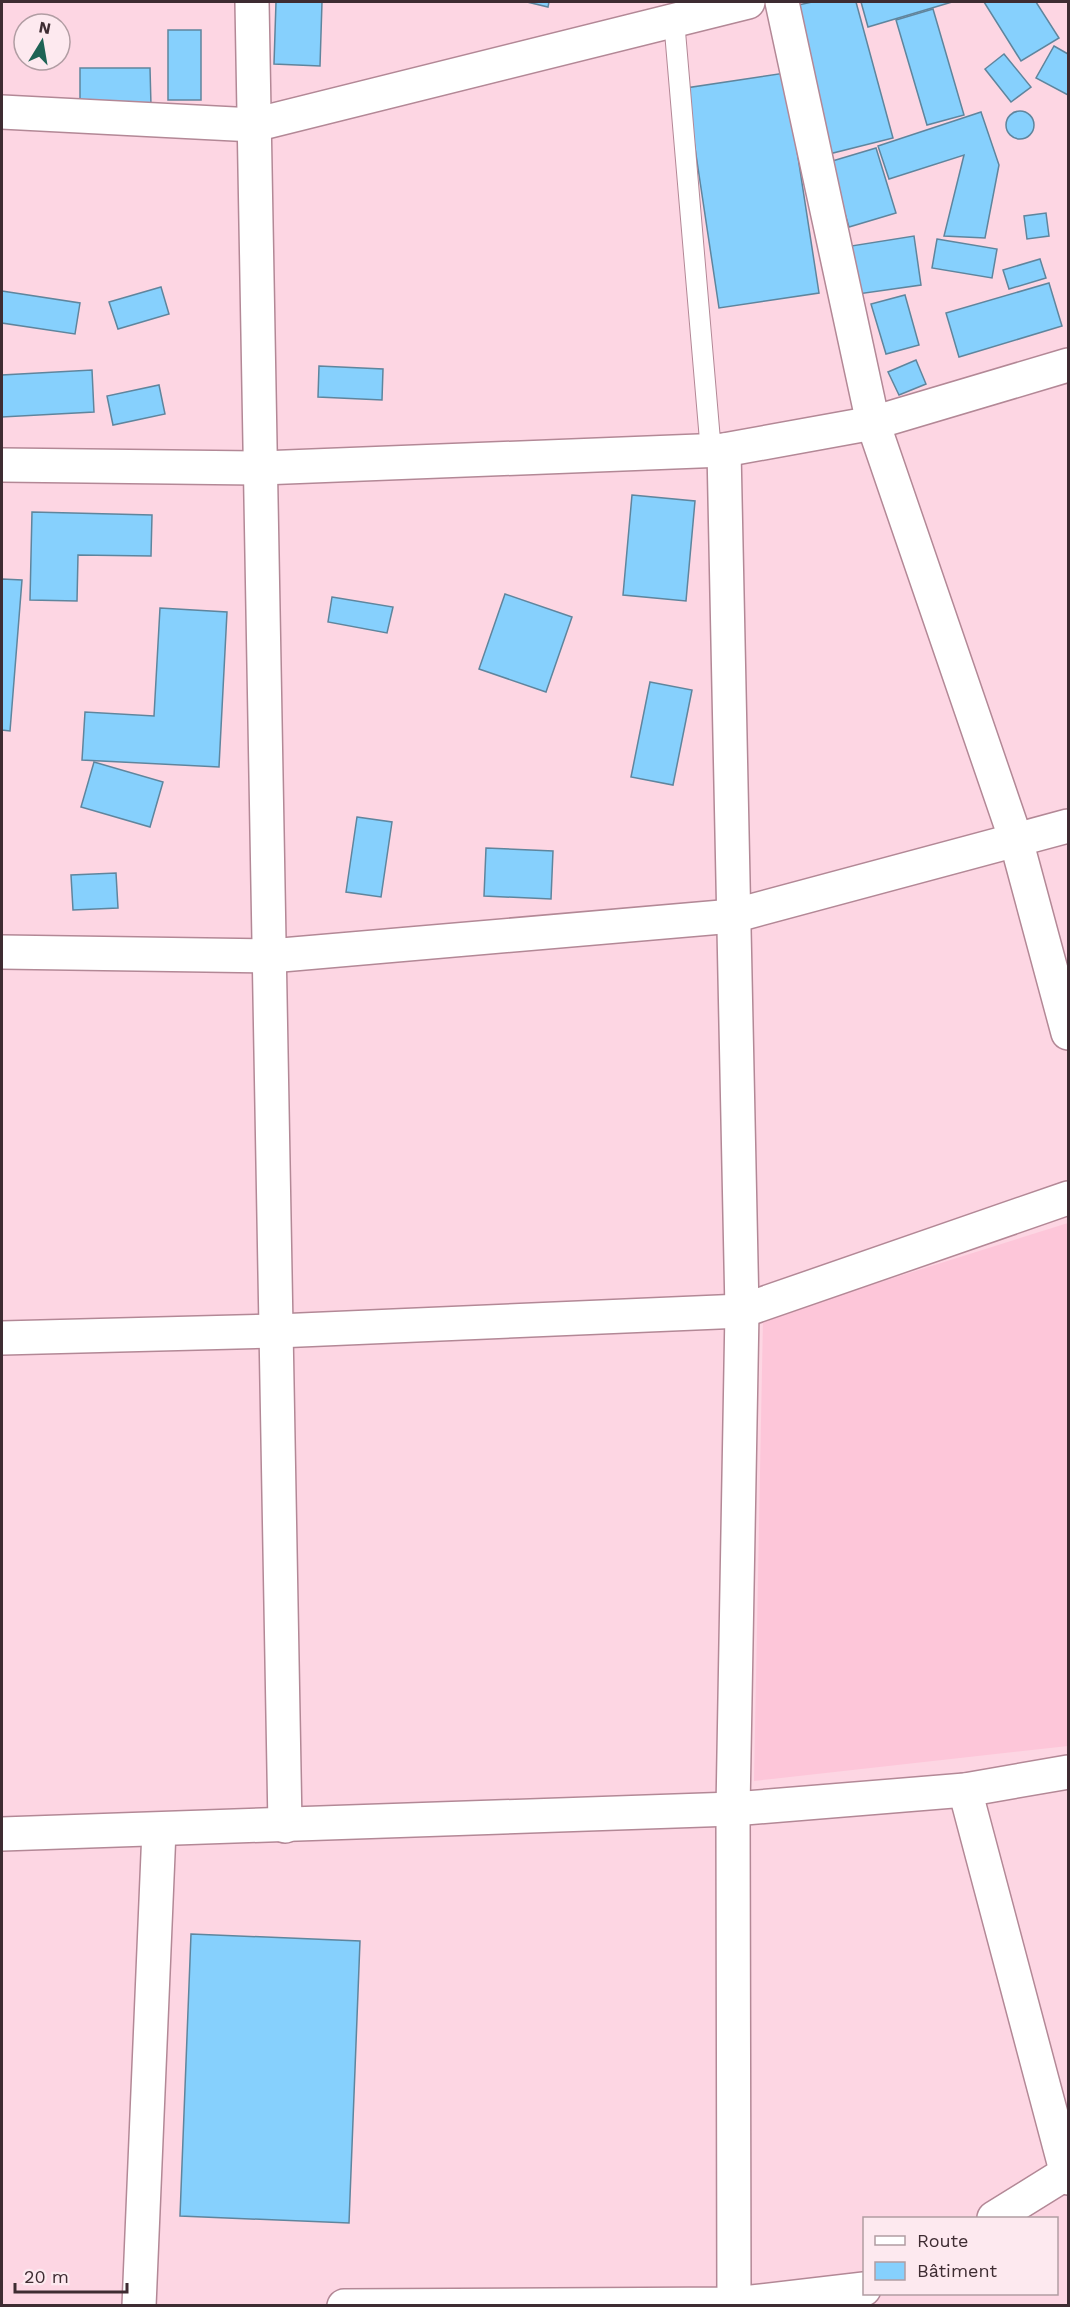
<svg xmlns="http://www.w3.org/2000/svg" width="1070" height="2307" font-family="'Work Sans',sans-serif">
  <rect width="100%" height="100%" fill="#fdd6e3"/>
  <polygon fill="#fdc6d9" points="1068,1223 1068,1746 754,1781 763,1319"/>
  <g fill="#86d0fd" stroke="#5f859d" stroke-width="1.5">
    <polygon points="276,2 322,2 320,66 274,64"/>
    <polygon points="527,2 549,2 548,7"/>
    <polygon points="812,2 856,2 893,138 829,154 789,7"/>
    <polygon points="861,2 952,2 868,27"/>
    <polygon points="984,2 1036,2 1059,38 1021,61"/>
    <polygon points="933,9 964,115 927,125 896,20"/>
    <rect x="168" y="30" width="33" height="70"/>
    <polygon points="1054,46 1068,54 1068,95 1036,78"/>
    <polygon points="1004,54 1031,87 1011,102 985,69"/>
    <polygon points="80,68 150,68 151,106 80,106"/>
    <polygon points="785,73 819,293 719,308 686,88"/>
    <circle cx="1020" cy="125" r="14"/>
    <polygon points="981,112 999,165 985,238 944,236 964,155 889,179 878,146"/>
    <polygon points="876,148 896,213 849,227 829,162"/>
    <polygon points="1046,213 1049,236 1027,239 1024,216"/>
    <polygon points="914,236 921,285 858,294 851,246"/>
    <polygon points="937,239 997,249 992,278 932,268"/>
    <polygon points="1040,259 1046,278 1009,289 1003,270"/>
    <polygon points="1049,283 1062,326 959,357 946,313"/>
    <polygon points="161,287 169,314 118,329 109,302"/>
    <polygon points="2,291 80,303 75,334 2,323"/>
    <polygon points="905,295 919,345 886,354 871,304"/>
    <polygon points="916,360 926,384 899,395 888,372"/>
    <polygon points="319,366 383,369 382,400 318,397"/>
    <polygon points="92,370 94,412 2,417 2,375"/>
    <polygon points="159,385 165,414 113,425 107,396"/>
    <polygon points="632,495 695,501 686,601 623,595"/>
    <polygon points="32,512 152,515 151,556 78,555 77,601 30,600"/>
    <polygon points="2,579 22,580 10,731 2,730"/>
    <polygon points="505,594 572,617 546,692 479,669"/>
    <polygon points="332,597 393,607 387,633 328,622"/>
    <polygon points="160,608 227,612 219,767 82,760 85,712 154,716"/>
    <polygon points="650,682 692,690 673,785 631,777"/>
    <polygon points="94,762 163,782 150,827 81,807"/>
    <polygon points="357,817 392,822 381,897 346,892"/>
    <polygon points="486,848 553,851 551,899 484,896"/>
    <polygon points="116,873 118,908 73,910 71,875"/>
    <polygon points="191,1934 360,1941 349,2223 180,2216"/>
  </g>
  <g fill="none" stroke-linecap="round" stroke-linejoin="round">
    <defs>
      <polyline id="lane" points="674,20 711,452"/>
      <g id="street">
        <polyline points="782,2 873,423 1016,840 1068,1033"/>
        <polyline points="2,112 254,125 748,2"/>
        <polyline points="724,450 742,1311 733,1809 734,2306"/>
        <polyline points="2,465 261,468 724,450 873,423 1068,365"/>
        <polyline points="2,952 270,956 733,916 1068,826"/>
        <polyline points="2,1338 277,1331 742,1311 1068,1198"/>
        <polyline points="965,1790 1068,2178"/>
        <polyline points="994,2218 1068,2172"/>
        <polyline points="139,2306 159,1830"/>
        <polyline points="344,2306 734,2304 864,2289"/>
      </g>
      <g id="secondary">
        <polyline points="252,2 285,1826"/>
        <polyline points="2,1834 733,1809 965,1790 1068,1772"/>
      </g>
    </defs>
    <use href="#lane" stroke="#b38896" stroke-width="22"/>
    <use href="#street" stroke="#b38896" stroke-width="36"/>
    <use href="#secondary" stroke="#b38896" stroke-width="36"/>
    <use href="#lane" stroke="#fff" stroke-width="20"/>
    <use href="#street" stroke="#fff" stroke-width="33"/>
    <use href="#secondary" stroke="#fff" stroke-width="33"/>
  </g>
  <rect width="1070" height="2307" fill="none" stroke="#3e2c32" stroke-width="6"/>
  <rect x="863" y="2217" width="195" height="78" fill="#fde9ef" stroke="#b19da3" stroke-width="1.5"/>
  <rect x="875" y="2236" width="30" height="9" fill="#ffffff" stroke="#b19da3" stroke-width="1.5"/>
  <text x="917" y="2247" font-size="18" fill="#3e2c32">Route</text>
  <rect x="875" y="2262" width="30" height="18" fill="#86d0fd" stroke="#b19da3" stroke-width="1.5"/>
  <text x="917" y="2277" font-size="18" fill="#3e2c32">Bâtiment</text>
  <g transform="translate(42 42) rotate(11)"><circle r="28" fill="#fde9ef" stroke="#b19da3" stroke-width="1.5"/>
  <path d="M0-4.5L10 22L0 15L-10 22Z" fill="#1e6355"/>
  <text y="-9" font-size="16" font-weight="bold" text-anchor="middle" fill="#3e2c32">N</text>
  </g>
  <path d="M15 2283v9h112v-9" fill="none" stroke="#3e2c32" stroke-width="3"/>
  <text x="24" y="2283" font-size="18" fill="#3e2c32" stroke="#fde9ef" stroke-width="4.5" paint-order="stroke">20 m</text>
</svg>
